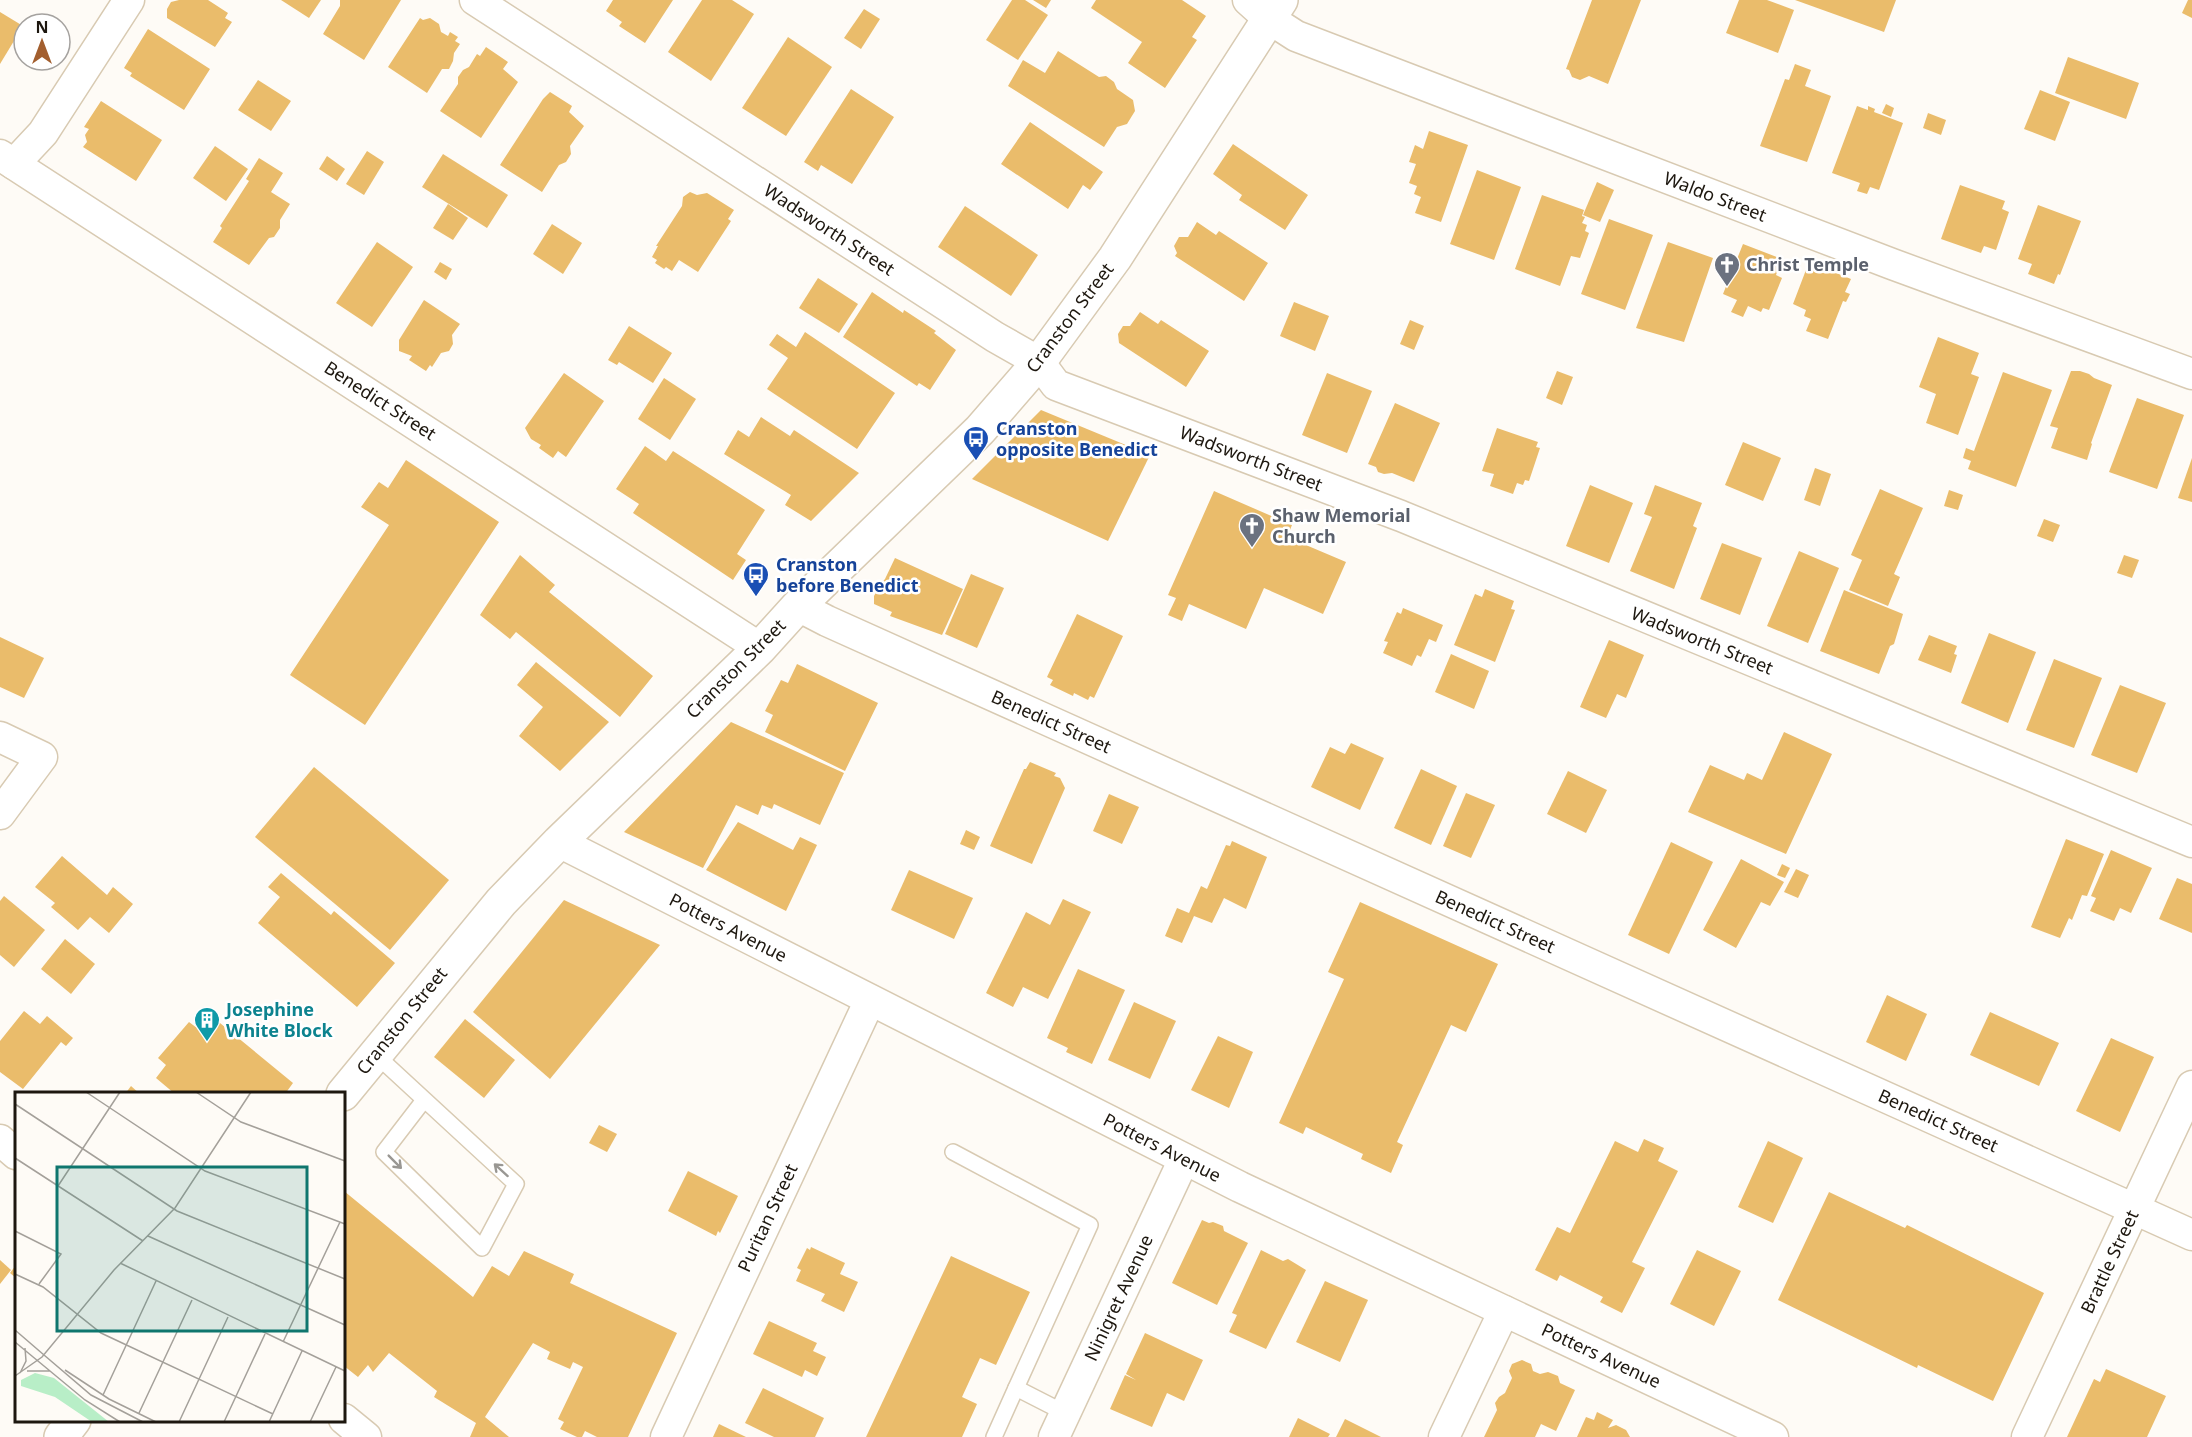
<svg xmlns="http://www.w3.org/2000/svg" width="2192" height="1437" font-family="'Noto Sans',sans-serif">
  <rect width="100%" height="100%" fill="#fefbf6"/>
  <g fill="#eabc6b">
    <polygon points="179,0 208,0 228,13 225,18 232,22 215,47 167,18 167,9 171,2"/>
    <polygon points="281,0 321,0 309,18"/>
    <polygon points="340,0 401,0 364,60 323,34 340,6"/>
    <polygon points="613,0 673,0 645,43 619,26 622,22 606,11"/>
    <polygon points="702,0 732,0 754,14 711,81 668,52"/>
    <polygon points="1012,0 1025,0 1048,15 1018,60 986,40"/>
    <polygon points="1033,0 1051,0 1046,8"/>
    <polygon points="1096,0 1182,0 1206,16 1192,37 1197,40 1165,88 1128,63 1142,42 1091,8"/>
    <polygon points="1592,0 1641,0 1608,84 1589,76 1580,80 1572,77 1569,70 1566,69"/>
    <polygon points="1739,0 1767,0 1794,10 1778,53 1726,33"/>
    <polygon points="1795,0 1896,0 1884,32"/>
    <polygon points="2188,0 2192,0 2192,18 2182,13"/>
    <polygon points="864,9 880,19 861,49 844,38"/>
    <polygon points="0,12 23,26 0,64"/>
    <polygon points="420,18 423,20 430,18 439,24 441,32 448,36 450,32 458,37 455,41 460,44 454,53 453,61 449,69 442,69 427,93 388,67"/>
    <polygon points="148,29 210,69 184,110 130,76 132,73 124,68"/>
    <polygon points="788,37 832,67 786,136 742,108"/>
    <polygon points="486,47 508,62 503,69 518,82 481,138 440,111 458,84 458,77 463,70 469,67 477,54 480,56"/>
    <polygon points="1058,51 1099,77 1106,76 1114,82 1117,89 1133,100 1135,111 1127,124 1117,127 1104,147 1008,86 1023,60 1045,73"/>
    <polygon points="2068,57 2139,83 2126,119 2055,93"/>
    <polygon points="1795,64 1811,70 1805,86 1831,96 1807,162 1760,146 1785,79 1789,80"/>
    <polygon points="258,80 291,101 271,131 238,110"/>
    <polygon points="851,89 894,117 852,184 821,165 818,171 804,162"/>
    <polygon points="2040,90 2070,102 2055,141 2024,129"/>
    <polygon points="550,92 572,106 569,112 584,126 570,146 571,154 566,162 559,165 542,192 500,165 543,99"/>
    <polygon points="101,101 162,140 136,181 83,147 87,142 85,135 89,129 84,127"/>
    <polygon points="1886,104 1894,108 1891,117 1882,113"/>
    <polygon points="1857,106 1868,110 1868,106 1875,109 1874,112 1903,123 1879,190 1870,187 1867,194 1857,191 1860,183 1832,173"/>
    <polygon points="1928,113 1946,120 1941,135 1923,128"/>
    <polygon points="1030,122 1103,172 1090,190 1083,185 1068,209 1001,164"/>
    <polygon points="1429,131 1468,145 1441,222 1415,213 1421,197 1414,194 1417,186 1409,183 1416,164 1409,162 1415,145 1423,149"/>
    <polygon points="1233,144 1308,195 1285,230 1239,200 1242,195 1213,174"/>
    <polygon points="215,146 248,169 226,201 193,178"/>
    <polygon points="367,151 384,162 364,195 346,184"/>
    <polygon points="443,154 508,195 487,228 422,187"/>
    <polygon points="327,156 345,169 337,181 319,169"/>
    <polygon points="259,158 283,173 271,192 290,204 280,220 280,228 274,237 269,238 249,265 213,242 222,228 220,226 249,181 246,179"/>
    <polygon points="1477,170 1521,187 1494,260 1450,244"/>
    <polygon points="1597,182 1614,190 1600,222 1583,215"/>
    <polygon points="1960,185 2005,201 2002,209 2009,212 1996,250 1984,246 1981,253 1941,239"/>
    <polygon points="690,192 697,195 707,193 734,210 728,219 731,221 698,272 679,260 672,271 666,267 664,269 655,263 657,260 652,257 658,246 656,246 682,206 683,197"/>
    <polygon points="1542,195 1584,210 1582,216 1585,217 1582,223 1587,225 1585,231 1589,233 1580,258 1571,256 1560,286 1515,269"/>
    <polygon points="448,204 468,218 453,240 433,228"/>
    <polygon points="2038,205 2081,221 2060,275 2058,274 2054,284 2028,274 2032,264 2018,259"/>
    <polygon points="965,206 1038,255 1011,296 938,247"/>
    <polygon points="1609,219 1653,235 1625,310 1581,294"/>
    <polygon points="1197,222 1216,235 1219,231 1268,263 1244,301 1175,256 1177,253 1174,246 1179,237 1188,237"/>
    <polygon points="552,224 582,243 563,274 533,254"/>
    <polygon points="377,242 413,267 372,327 336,303"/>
    <polygon points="1668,242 1713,258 1684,342 1636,328"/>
    <polygon points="1743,244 1782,259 1776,275 1782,278 1769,310 1763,308 1761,312 1748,306 1743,317 1731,312 1737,300 1723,294"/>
    <polygon points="440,262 452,269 446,280 434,272"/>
    <polygon points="1809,262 1851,279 1845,292 1850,294 1846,302 1843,301 1828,339 1806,331 1811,319 1804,316 1806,310 1793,304"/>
    <polygon points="818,278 858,304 839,333 799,308"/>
    <polygon points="872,292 903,313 904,310 936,331 934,333 956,350 930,390 919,383 917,386 843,337"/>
    <polygon points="424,300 460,324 452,335 453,344 449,351 441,353 432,367 430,365 426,371 409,360 412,356 399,351 399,340"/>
    <polygon points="1294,302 1329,316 1315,351 1280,336"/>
    <polygon points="1140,312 1158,324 1161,320 1209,351 1186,387 1119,343 1118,334 1123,326 1130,326"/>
    <polygon points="1410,320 1424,326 1414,350 1400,344"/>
    <polygon points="629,326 672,353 653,383 619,362 617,365 608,360"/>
    <polygon points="805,332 895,393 857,449 767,389 788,358 769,345 777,334 796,347"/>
    <polygon points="1938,337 1979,353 1971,374 1979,377 1958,435 1926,423 1936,394 1919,387"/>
    <polygon points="1557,371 1573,377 1562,405 1546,398"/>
    <polygon points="2071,371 2080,371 2089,374 2094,378 2112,385 2091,443 2092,444 2087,460 2051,448 2058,428 2050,426"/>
    <polygon points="2003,372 2052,390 2016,487 1968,469 1971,461 1963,458 1966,448 1974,451"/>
    <polygon points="564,373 604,401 566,457 558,451 553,458 539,448 541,445 531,439 525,428"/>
    <polygon points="1327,373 1372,391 1347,453 1302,435"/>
    <polygon points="664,378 696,399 670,440 638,419"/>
    <polygon points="2137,398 2184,415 2157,489 2109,472"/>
    <polygon points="1395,403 1440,423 1414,482 1392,473 1384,474 1378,472 1376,467 1368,464"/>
    <polygon points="1041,410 1150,455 1108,541 972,479"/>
    <polygon points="761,417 790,436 794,430 859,473 811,521 785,505 791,495 724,454 738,430 749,437"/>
    <polygon points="1497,428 1538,442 1536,447 1540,448 1529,481 1525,480 1523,485 1517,483 1513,494 1490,486 1494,474 1482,471"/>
    <polygon points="1743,442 1781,458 1763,501 1725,485"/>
    <polygon points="645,446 666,461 673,451 765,510 737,554 746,560 733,580 633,513 639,504 616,489"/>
    <polygon points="2192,458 2192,502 2178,498"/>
    <polygon points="406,460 499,522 365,725 290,675 389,525 361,507 379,482 388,488"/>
    <polygon points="1815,468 1831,474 1820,506 1804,500"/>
    <polygon points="1590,485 1633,503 1609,563 1566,546"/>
    <polygon points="1655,485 1702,503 1693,526 1697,528 1674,589 1630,571 1652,517 1644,514"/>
    <polygon points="1880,489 1923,508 1894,574 1900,577 1888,606 1849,590 1862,560 1851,555"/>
    <polygon points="1949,490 1963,495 1958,510 1944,506"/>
    <polygon points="1214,491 1292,525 1287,537 1346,562 1323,614 1264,588 1246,629 1189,604 1182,621 1168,615 1176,598 1168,595"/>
    <polygon points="2044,519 2060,525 2053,542 2037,536"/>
    <polygon points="1722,543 1762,558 1740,615 1700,599"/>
    <polygon points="1799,551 1839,568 1808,643 1767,626"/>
    <polygon points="520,555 555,585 549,592 653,676 620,717 516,632 510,639 480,615"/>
    <polygon points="2124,555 2139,560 2132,578 2117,573"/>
    <polygon points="895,558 963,589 942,635 890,616 892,612 874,604 874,596 880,585 885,579"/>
    <polygon points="971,574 1004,588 977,648 945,634"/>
    <polygon points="1485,589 1514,601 1511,609 1515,610 1495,662 1454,645 1475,594 1482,597"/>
    <polygon points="1844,590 1903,614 1894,644 1890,646 1879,674 1820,651"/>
    <polygon points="1403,608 1443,625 1436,642 1429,639 1421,657 1417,655 1412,666 1383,653 1388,642 1384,641 1397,612 1401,614"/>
    <polygon points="1077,614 1123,636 1094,698 1090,696 1088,700 1074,693 1073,696 1050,685 1053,680 1047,677"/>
    <polygon points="1989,633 2036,652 2008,723 1961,703"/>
    <polygon points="1929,635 1957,646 1954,654 1957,655 1951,673 1918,660"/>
    <polygon points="0,637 44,658 24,698 0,687"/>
    <polygon points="1609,640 1644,655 1626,698 1617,694 1606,718 1580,707"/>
    <polygon points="1451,654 1489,671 1474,709 1435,692"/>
    <polygon points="2054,659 2102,678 2074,748 2026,730"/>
    <polygon points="536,662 609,722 560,771 519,736 543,707 517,685"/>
    <polygon points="797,664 878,703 845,771 765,732 773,715 765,711 781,680 788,683"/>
    <polygon points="2120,685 2166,703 2137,773 2091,755"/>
    <polygon points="731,722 844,773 820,825 774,804 772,809 762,805 758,815 736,805 703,868 624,832"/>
    <polygon points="1784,732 1832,754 1786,854 1688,812 1710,765 1744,780 1747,773 1762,780"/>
    <polygon points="1351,743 1384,758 1360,810 1311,787 1330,747 1345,754"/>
    <polygon points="1030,762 1056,773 1054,776 1060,778 1065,788 1032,864 990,846 1024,769 1026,769"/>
    <polygon points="314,767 449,880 390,950 255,837"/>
    <polygon points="1421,769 1457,786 1431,845 1394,828"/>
    <polygon points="1568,771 1607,790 1586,833 1547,814"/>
    <polygon points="1466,793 1495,805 1471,858 1443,846"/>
    <polygon points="1109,794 1139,807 1122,844 1093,831"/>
    <polygon points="738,822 793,850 800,837 817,845 786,911 706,870"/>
    <polygon points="966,830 980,837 974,850 960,844"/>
    <polygon points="2066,839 2104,854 2087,896 2082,895 2072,920 2069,918 2060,938 2031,927"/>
    <polygon points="1232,841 1267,857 1246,909 1224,898 1212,923 1194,916 1182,943 1165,936 1177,908 1189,913 1201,886 1207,889 1226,845 1230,846"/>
    <polygon points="1671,842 1713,862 1669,954 1628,935"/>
    <polygon points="2111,850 2152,868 2131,913 2120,908 2114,921 2090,911 2096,898 2091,896"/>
    <polygon points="62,856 107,895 113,887 133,904 109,933 90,917 78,930 51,907 55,903 35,887"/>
    <polygon points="1741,859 1784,882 1770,906 1761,902 1736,948 1703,930"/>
    <polygon points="1782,864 1790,868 1785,878 1777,875"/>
    <polygon points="1796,869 1809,875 1798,898 1784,892"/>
    <polygon points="909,870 973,898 954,939 891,910"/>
    <polygon points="281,873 331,915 334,911 395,963 357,1007 258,923 280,897 268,887"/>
    <polygon points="2177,878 2192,884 2192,933 2159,919"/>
    <polygon points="4,896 45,930 14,967 0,955 0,901"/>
    <polygon points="1063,899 1091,912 1048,999 1023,987 1013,1007 986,993 1026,912 1050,925"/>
    <polygon points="564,900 660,945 550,1079 473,1012"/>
    <polygon points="1360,902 1498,964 1466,1032 1451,1025 1397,1142 1403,1145 1391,1173 1361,1159 1363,1154 1306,1127 1303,1134 1279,1123 1344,979 1328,972"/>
    <polygon points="65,939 95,964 71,994 41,969"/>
    <polygon points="1078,969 1125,990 1092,1064 1066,1052 1068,1048 1047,1038"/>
    <polygon points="1887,995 1927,1014 1906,1061 1866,1042"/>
    <polygon points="1134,1002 1176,1021 1150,1079 1108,1060"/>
    <polygon points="24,1011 40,1024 47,1016 73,1038 66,1046 61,1042 23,1089 0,1072 0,1041"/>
    <polygon points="1990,1012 2059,1043 2039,1086 1970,1055"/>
    <polygon points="209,1014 293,1083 285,1094 175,1094 156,1078 166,1065 158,1058 189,1022 197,1028"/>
    <polygon points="465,1019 515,1060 484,1098 434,1057"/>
    <polygon points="1218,1036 1253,1052 1229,1108 1191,1090"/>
    <polygon points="2111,1038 2154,1057 2120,1132 2076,1111"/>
    <polygon points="131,1086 140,1094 125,1094"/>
    <polygon points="599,1125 617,1134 607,1152 589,1143"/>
    <polygon points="1644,1139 1664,1148 1658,1161 1678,1171 1632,1262 1645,1268 1622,1313 1600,1302 1603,1297 1560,1275 1557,1281 1535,1270 1557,1227 1570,1233 1615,1141 1638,1152"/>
    <polygon points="1768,1141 1803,1158 1773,1223 1738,1207"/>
    <polygon points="688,1171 738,1196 720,1233 718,1231 716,1236 668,1211"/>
    <polygon points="344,1191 473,1297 492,1266 509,1276 524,1251 574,1274 570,1283 677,1333 628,1437 597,1437 585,1431 582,1437 577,1437 560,1429 564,1422 558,1419 583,1367 573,1362 570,1369 547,1359 550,1352 533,1343 485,1417 509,1437 470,1437 476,1423 434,1397 437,1391 389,1353 373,1372 368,1365 358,1377 344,1366"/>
    <polygon points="1829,1192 1905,1228 1907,1225 2044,1293 1993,1401 1918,1365 1917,1368 1778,1300"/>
    <polygon points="1202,1220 1209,1223 1213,1222 1223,1226 1224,1231 1248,1243 1217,1305 1172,1283"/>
    <polygon points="811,1247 845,1263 840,1274 858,1282 844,1312 821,1301 825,1294 796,1281 801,1270 797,1268 807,1248 810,1250"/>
    <polygon points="1261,1250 1283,1261 1288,1259 1306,1270 1266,1349 1229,1332 1237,1315 1232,1313"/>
    <polygon points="1697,1250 1741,1271 1714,1326 1670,1304"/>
    <polygon points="951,1256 1030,1292 996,1365 980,1358 962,1397 977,1404 962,1437 866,1437"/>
    <polygon points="0,1260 11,1270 0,1284"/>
    <polygon points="16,1265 16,1278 10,1273"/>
    <polygon points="1325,1281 1368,1300 1340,1362 1296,1342"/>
    <polygon points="769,1321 817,1343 813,1351 826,1357 817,1376 805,1370 802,1377 753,1354"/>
    <polygon points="1145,1333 1203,1360 1184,1401 1167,1393 1152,1427 1110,1409 1125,1375 1136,1380 1126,1374"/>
    <polygon points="1522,1360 1531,1364 1533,1371 1540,1374 1548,1372 1558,1376 1560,1383 1575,1390 1556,1431 1541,1424 1535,1437 1484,1437 1497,1410 1495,1403 1499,1397 1505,1393 1512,1378 1509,1371 1512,1364"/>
    <polygon points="2106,1369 2166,1396 2147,1437 2067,1437 2094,1379 2100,1382"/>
    <polygon points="763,1388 824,1418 815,1437 774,1437 745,1423"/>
    <polygon points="1597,1412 1613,1420 1608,1428 1616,1425 1626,1430 1630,1437 1577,1437 1586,1417 1594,1420"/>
    <polygon points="1298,1418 1330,1434 1328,1437 1289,1437"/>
    <polygon points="1345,1419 1381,1437 1336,1437"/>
    <polygon points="719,1424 746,1437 713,1437"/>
  </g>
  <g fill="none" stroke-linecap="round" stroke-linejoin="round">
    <defs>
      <g id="lane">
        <polyline points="375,1054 516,1184 482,1248 384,1152 424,1100"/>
        <polyline points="953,1152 1090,1225 1016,1388 1065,1413"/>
        <polyline points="994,1437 1016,1388"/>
      </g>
      <g id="street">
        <polyline points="475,0 995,337 1039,362 1056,385 1401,516 2192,842"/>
        <polyline points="1248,0 1268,18 1296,36 1892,264 2192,374"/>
        <polyline points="0,155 760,648"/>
        <polyline points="14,164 43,133 129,0"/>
        <polyline points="798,606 827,621 2192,1235"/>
        <polyline points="0,737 42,757 0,814"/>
        <polyline points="559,842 1240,1187 1773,1437"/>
        <polyline points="0,1140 16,1154"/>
        <polyline points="344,1419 366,1437"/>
        <polyline points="666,1437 870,1000"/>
        <polyline points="1054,1437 1184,1159"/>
        <polyline points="1444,1437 1504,1311"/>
        <polyline points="2027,1437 2192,1086"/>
      </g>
      <g id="secondary">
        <polyline points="343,1094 501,902 559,842 760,648 798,606 980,430 1039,362 1115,258 1281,0"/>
        <polyline points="61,1437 74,1420"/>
      </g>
    </defs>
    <use href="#lane" stroke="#d8cab2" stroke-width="18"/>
    <use href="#street" stroke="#d8cab2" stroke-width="33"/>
    <use href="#secondary" stroke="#d8cab2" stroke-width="36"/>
    <use href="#lane" stroke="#fff" stroke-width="15"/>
    <use href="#street" stroke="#fff" stroke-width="30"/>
    <use href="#secondary" stroke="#fff" stroke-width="33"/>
  </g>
  <defs><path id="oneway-shaft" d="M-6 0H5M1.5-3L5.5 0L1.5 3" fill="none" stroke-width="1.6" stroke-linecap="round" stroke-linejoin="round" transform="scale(1.5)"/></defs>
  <g stroke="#999793">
    <use href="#oneway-shaft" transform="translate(395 1162) rotate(45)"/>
    <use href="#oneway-shaft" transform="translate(501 1170) rotate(-138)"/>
  </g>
  <defs>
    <symbol id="church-pin" viewBox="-11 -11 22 30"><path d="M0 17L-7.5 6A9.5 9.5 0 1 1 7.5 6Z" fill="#6b7280" stroke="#fff"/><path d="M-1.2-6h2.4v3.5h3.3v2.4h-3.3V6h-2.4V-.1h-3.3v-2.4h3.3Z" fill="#fff"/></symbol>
    <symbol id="bus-pin" viewBox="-11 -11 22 30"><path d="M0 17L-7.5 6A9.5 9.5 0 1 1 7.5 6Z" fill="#1a4fb4" stroke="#fff"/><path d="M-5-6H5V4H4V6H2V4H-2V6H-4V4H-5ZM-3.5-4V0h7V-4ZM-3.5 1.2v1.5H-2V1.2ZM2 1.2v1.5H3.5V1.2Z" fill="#fff"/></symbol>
    <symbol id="building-pin" viewBox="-11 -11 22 30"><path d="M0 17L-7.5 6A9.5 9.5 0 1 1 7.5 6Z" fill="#0f9aa8" stroke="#fff"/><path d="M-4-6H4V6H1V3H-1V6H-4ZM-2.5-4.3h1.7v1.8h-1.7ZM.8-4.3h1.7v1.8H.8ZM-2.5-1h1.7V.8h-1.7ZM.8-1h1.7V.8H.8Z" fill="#fff"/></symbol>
  </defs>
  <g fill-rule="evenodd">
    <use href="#church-pin" x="1712" y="250" width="30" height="40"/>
    <use href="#bus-pin" x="961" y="424" width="30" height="40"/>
    <use href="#church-pin" x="1237" y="511" width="30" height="40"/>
    <use href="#bus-pin" x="741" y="560" width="30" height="40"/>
    <use href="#building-pin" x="192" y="1005" width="30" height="40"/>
  </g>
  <g text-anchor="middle" stroke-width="5" stroke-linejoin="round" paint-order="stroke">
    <g font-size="18" fill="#1d170f" stroke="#fff">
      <text transform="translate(1715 197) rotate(21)" y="6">Waldo Street</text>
      <text transform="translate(829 230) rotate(33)" y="6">Wadsworth Street</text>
      <text transform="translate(1070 318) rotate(-53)" y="6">Cranston Street</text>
      <text transform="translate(380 401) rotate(33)" y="6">Benedict Street</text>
      <text transform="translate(1251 459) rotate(21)" y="6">Wadsworth Street</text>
      <text transform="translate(1702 641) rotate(22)" y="6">Wadsworth Street</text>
      <text transform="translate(736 669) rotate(-45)" y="6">Cranston Street</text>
      <text transform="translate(1051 722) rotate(24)" y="6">Benedict Street</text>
      <text transform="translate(1495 922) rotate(24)" y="6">Benedict Street</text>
      <text transform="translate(728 928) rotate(27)" y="6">Potters Avenue</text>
      <text transform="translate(402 1021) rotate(-51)" y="6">Cranston Street</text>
      <text transform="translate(1938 1121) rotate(24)" y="6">Benedict Street</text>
      <text transform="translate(1162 1148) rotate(27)" y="6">Potters Avenue</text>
      <text transform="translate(768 1218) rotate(-65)" y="6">Puritan Street</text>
      <text transform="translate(2110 1262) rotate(-65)" y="6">Brattle Street</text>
      <text transform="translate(1119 1298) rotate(-65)" y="6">Ninigret Avenue</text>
      <text transform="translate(1601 1356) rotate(25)" y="6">Potters Avenue</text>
    </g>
    <g font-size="18" font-weight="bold" fill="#5b616d" stroke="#fff" text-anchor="start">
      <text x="1746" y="271">Christ Temple</text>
      <text x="1272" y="522">Shaw Memorial<tspan x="1272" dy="21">Church</tspan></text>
    </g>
    <g font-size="18" font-weight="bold" fill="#164399" stroke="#fff" text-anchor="start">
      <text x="996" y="435">Cranston<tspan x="996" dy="21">opposite Benedict</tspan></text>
      <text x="776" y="571">Cranston<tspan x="776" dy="21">before Benedict</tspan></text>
    </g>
    <g font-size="18" font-weight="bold" fill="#0d838f" stroke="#fff" text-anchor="start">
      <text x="226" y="1016">Josephine<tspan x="226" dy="21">White Block</tspan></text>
    </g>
  </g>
  <g transform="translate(15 1092)">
    <rect width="330" height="330" fill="#fefbf6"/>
    <path d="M 20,281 L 39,286 L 94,330 L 77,330 L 40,305 L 6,294 L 6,288 Z" fill="#b8eec7"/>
    <path fill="none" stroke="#a4a09a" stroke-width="1.5" d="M 71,0 L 190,79 L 330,132M 181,0 L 226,30 L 330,69M 0,12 L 162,119 L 330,187M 0,66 L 128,149M 43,94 L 105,0M 0,139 L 46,162 L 24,192M 133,144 L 330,233M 105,171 L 330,279M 0,182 L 28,195 L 86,241 L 258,322M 0,238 L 29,263M 0,250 L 70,308 L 105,330M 268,250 L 325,130M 29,263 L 76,303 L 128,330M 50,278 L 94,307 L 141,330M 12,279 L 35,279M 5,281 L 11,269 L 10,256M 0,284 L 27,265 L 99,178 L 160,116 L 236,0M 88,303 L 141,189M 124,321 L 177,208M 164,330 L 213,225M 209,330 L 250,242M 254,330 L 287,259M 295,330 L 321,275"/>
    <path fill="#0f766e" fill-opacity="0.15" stroke="#0f766e" stroke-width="3" d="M 42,75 L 292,75 L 292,239 L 42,239 Z"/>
    <rect width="330" height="330" fill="none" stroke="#1d170f" stroke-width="3"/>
  </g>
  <g transform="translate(42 42)"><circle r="28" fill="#ffffff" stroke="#a5a29f" stroke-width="1.5"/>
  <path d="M0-4.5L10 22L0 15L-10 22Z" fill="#a25e2e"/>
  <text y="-9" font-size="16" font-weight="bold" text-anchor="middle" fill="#1d170f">N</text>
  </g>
</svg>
